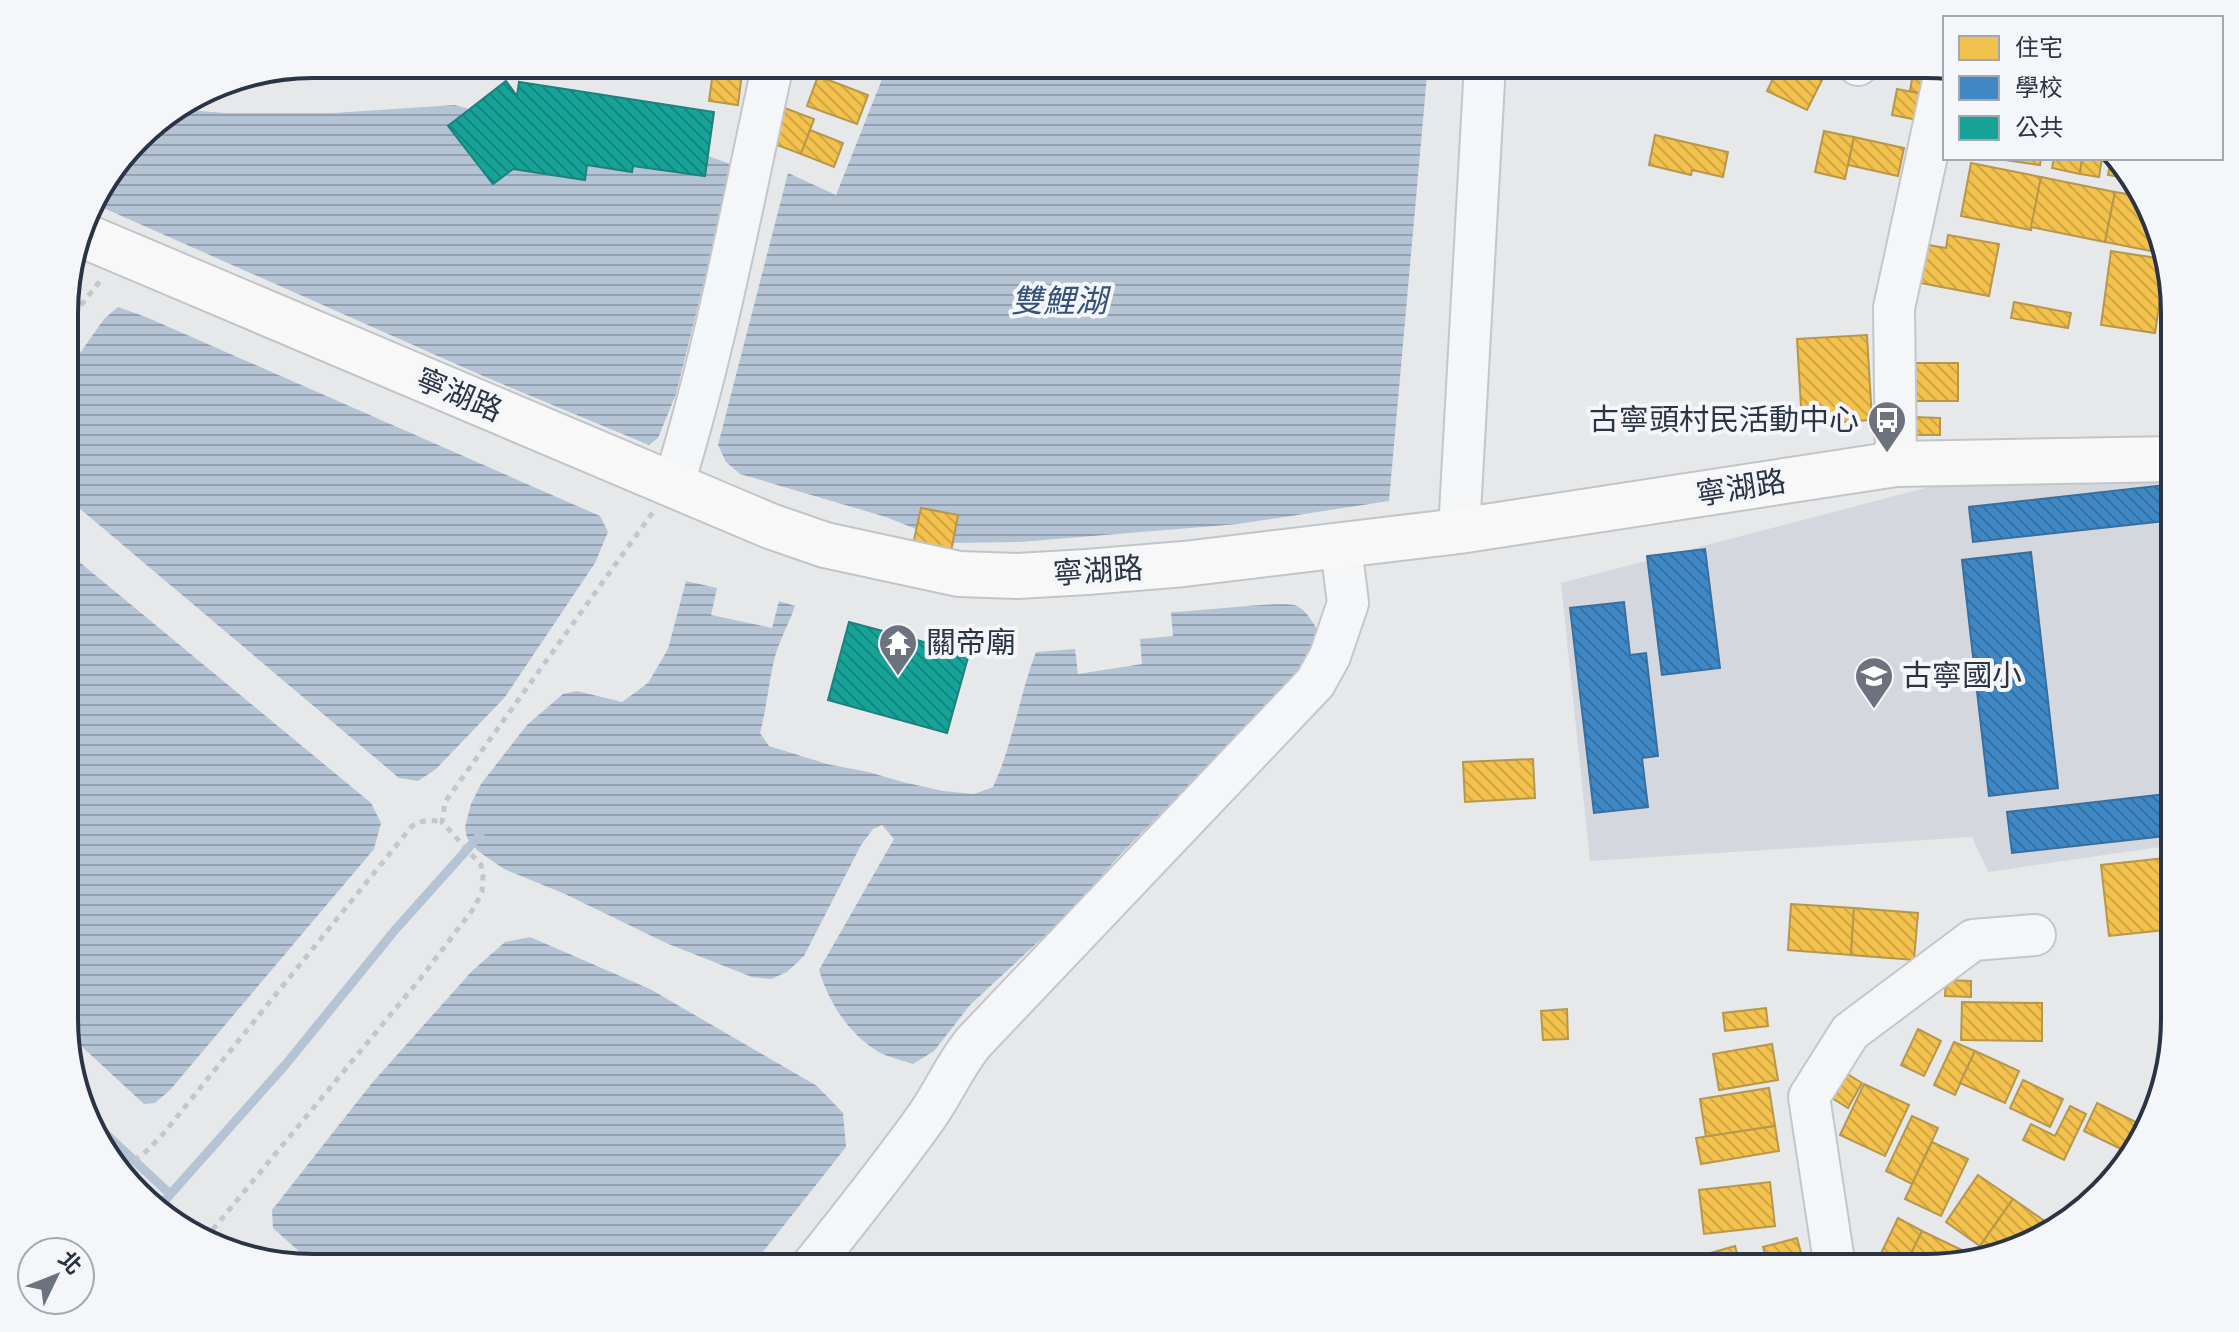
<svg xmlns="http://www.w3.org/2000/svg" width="2239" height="1332" font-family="'PT Sans Narrow','Noto Sans TC',sans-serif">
  <defs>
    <pattern id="water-rules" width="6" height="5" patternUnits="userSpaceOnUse" patternTransform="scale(2)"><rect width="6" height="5" fill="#b4c4d5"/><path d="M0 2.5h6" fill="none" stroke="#93a0af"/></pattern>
    <pattern id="homes-back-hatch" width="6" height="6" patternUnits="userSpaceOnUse" patternTransform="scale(2)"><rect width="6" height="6" fill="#f2c14e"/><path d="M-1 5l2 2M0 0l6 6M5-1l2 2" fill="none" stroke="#d0a645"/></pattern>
    <pattern id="schools-back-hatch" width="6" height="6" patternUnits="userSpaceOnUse" patternTransform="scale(2)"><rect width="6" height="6" fill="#3f88c5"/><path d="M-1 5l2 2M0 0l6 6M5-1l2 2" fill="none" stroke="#3570a2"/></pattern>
    <pattern id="public-back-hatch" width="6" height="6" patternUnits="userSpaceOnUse" patternTransform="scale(2)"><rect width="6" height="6" fill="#17a398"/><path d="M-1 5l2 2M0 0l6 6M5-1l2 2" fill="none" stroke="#15867e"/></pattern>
  </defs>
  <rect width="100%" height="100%" fill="#e6e8ea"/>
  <polygon fill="#d4d7dd" points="2174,473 2174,845 1988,872 1972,837 1590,861 1561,583 1956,480"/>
  <g fill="url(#water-rules)">
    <polygon points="888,64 1428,64 1389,501 1238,524 1020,542 953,543 958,515 921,508 916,529 886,517 740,474 726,462 718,445 788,173 836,195"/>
    <polygon points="455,105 469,109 448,127 493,184 513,169 584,180 587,165 631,172 633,166 704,176 708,156 733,165 676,394 658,438 649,445 483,376 90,202 149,126 175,109 225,113 334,113"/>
    <polygon points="118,307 146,317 600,516 608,532 595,563 505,697 436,769 418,781 399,778 66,497 66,373 104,319"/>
    <polygon points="66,551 371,803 381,823 374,849 170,1090 155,1103 144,1104 66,1032"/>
    <path d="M 686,581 L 717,588 L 711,615 L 772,628 L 779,601 L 795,606 C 788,626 777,644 773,665 C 768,688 766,711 760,733 L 769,746 L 827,764 L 868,772 L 903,782 L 943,791 L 974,794 L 993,787 C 1013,744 1019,696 1036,652 L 1075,649 L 1078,674 L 1142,664 L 1140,639 L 1173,636 L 1171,612 C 1194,612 1284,600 1297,606 C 1307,611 1312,622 1318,630 L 1312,650 L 1291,680 L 1119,856 L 1067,915 L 970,1005 L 934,1051 L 913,1064 C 902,1060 887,1057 877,1051 C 847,1032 829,1002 819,970 L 894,839 L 882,825 L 873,829 L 861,845 L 804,956 L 787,972 L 771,979 L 752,977 L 666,943 L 565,894 L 504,869 L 478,851 L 467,838 L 465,827 L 471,804 L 481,784 L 527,725 L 563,694 L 577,691 L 622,702 L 648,683 L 668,649 Z"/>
    <polygon points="530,937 650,989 817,1086 843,1113 846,1147 750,1268 322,1268 311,1262 273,1228 272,1210 372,1083 472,971 505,942"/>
  </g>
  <g fill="url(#homes-back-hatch)" stroke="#b6974b" stroke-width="2">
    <polygon points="714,64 743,65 738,105 709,101"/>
    <polygon points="839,64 880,64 874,78"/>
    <polygon points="1780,64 1830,64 1807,110 1767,91"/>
    <polygon points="1860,64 1894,64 1893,70"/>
    <polygon points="1914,67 1937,72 1933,96 1910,91"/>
    <polygon points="818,76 868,95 857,124 807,106"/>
    <polygon points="1897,89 1933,96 1928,122 1892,115"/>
    <polygon points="782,107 814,119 801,154 769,142"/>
    <polygon points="810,130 843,143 834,167 801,154"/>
    <polygon points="1824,131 1854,137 1845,179 1815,172"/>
    <polygon points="1655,135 1728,152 1723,177 1692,170 1691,175 1649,165"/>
    <polygon points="1854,137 1904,148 1898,176 1848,165"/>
    <polygon points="2004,158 2041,158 2040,165 2004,160"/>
    <polygon points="2054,158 2082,158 2080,174 2052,168"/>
    <polygon points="2082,158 2102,158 2099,177 2080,174"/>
    <polygon points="2111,158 2132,179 2108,175"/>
    <polygon points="1971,163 2041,177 2031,230 1961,216"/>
    <polygon points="2041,177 2115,192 2105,242 2031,227"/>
    <polygon points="2115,192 2144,197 2161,253 2105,242"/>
    <polygon points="1948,235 1999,244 1989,296 1915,282 1922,244 1946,248"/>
    <polygon points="2111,251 2163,259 2165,265 2155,333 2101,325"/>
    <polygon points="2014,302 2071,313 2068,328 2011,318"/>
    <polygon points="1867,335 1872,420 1802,424 1797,339"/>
    <rect x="1910" y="363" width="48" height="38"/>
    <polygon points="1913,417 1940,418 1940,435 1913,435"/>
    <polygon points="921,508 958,515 950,557 912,549"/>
    <polygon points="1533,759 1535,798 1465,802 1463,762"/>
    <polygon points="2174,857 2174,929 2109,936 2101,865"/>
    <polygon points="1791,904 1854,908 1851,955 1788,950"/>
    <polygon points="1854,908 1918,913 1914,960 1851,955"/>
    <polygon points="1946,980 1971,981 1971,997 1945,996"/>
    <polygon points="1962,1002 2042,1003 2042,1041 1961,1040"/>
    <polygon points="1766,1008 1768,1026 1725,1031 1723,1013"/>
    <polygon points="1567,1009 1568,1039 1543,1040 1541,1011"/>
    <polygon points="1918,1029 1941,1041 1924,1076 1901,1065"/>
    <polygon points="1954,1042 1975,1051 1955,1095 1934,1085"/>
    <polygon points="1772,1044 1778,1080 1719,1090 1713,1054"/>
    <polygon points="1975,1051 2019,1071 2005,1103 1960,1083"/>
    <polygon points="1841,1070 1862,1083 1848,1108 1827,1095"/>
    <polygon points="2023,1080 2063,1099 2050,1127 2010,1108"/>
    <polygon points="1864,1084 1909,1105 1885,1156 1840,1135"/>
    <polygon points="1769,1088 1775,1126 1706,1137 1700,1099"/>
    <polygon points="2097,1103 2146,1127 2141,1144 2131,1154 2084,1131"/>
    <polygon points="2070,1106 2086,1114 2064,1160 2023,1140 2031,1124 2055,1136"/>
    <polygon points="1912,1116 1938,1128 1912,1184 1886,1171"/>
    <polygon points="1775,1126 1779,1151 1701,1164 1696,1138"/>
    <polygon points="1932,1142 1968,1159 1941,1216 1905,1199"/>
    <polygon points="1978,1175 2013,1199 1980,1246 1946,1222"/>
    <polygon points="1770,1182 1775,1226 1704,1234 1699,1190"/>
    <polygon points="2013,1199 2049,1224 2039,1238 1990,1253 1980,1246"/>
    <polygon points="1898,1218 1922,1231 1904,1268 1874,1268"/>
    <polygon points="1922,1231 1966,1252 1961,1262 1942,1267 1904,1268"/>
    <polygon points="1797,1238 1805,1268 1769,1268 1763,1247"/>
    <polygon points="1735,1246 1741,1268 1680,1268 1679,1262"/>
  </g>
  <g fill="url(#schools-back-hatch)" stroke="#396f9f" stroke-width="2">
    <polygon points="2174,484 2174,520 1973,542 1969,507"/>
    <polygon points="1705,549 1720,668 1662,675 1647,556"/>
    <polygon points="2031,552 2058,788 1989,796 1962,560"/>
    <polygon points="1624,602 1630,655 1646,653 1658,756 1642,758 1648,807 1594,813 1570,608"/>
    <polygon points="2174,793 2174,835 2012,853 2007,812"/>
  </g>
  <g fill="url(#public-back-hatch)" stroke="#1d827f" stroke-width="2">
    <polygon points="506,81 517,96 519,82 714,112 705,176 633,166 632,172 587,165 585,180 513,169 493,184 448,126"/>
    <polygon points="849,622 969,654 947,733 828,700"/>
  </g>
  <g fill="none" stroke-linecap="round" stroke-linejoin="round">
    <g stroke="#b4c4d5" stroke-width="9">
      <polyline points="93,1122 170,1194"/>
      <polyline points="159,1207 286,1064 395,930 480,835"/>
    </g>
    <defs>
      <g id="minor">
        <polyline points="1858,64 1858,65"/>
        <polyline points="1896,464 1894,308 1945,72"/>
        <path d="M 673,486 C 716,348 742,205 773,64"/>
        <polyline points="1459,531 1485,64"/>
        <path d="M 810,1268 C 850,1218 890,1168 927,1116 C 944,1092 953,1068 973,1043 L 1315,683 L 1330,656 L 1348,603 L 1341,547"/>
        <polyline points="1835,1268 1809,1097 1850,1032 1973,940 2035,935"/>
      </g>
      <polyline id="major" points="80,234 770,526 825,545 959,574 1017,576 1087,572 1184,564 1459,531 1896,464 2174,459"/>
    </defs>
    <use href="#minor" stroke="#c4c6c8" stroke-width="44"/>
    <use href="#major" stroke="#c2c5c8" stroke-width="48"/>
    <g stroke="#c5c6ca" stroke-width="5" stroke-dasharray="6 6" stroke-linecap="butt">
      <polyline points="66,324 100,281"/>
      <polyline points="105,1154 117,1164"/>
      <path d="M 119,1170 L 117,1164 C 137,1165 150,1147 163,1134 L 412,826 C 423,820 429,819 442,822"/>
      <polyline points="205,1239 420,979 474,908 482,892 483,875 481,865 442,822 445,802 653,512"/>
    </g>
    <use href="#minor" stroke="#f5f6f7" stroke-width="40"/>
    <use href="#major" stroke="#f8f8f8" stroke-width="44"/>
  </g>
  <defs>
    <symbol id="bus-pin" viewBox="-11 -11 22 30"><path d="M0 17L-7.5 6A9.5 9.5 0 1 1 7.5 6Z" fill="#6c737f" stroke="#f4f6f9"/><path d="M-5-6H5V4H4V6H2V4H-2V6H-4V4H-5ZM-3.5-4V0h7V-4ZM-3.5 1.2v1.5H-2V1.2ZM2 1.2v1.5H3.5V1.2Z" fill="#fff"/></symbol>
    <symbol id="temple-pin" viewBox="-11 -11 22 30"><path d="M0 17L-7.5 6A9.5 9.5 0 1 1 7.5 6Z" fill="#6c737f" stroke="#f4f6f9"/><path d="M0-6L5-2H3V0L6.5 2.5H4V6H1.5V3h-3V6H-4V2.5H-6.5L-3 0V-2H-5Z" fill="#fff"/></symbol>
    <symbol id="school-pin" viewBox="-11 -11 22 30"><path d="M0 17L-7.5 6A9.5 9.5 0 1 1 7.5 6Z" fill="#6c737f" stroke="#f4f6f9"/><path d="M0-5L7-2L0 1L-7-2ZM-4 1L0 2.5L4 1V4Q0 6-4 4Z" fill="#fff"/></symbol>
  </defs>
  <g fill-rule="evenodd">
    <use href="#bus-pin" x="1865" y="398" width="44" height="60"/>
    <use href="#temple-pin" x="876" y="621" width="44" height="60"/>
    <use href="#school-pin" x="1852" y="654" width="44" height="60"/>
  </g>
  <g text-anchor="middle" stroke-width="8" stroke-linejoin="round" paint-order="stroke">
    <g font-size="30" fill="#2b3445" stroke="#f4f6f9">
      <text transform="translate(459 395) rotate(23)" y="10">寧湖路</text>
      <text transform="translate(1741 488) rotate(-9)" y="10">寧湖路</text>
      <text transform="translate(1098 571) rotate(-4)" y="10">寧湖路</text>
    </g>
    <g font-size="30" fill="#2b3445" stroke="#f4f6f9" text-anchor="start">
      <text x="1859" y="430" text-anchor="end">古寧頭村民活動中心</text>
      <text x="926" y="653">關帝廟</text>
      <text x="1902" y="686">古寧國小</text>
    </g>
    <g font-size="32" font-style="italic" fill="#34527a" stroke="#f4f6f9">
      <text x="1059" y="312">雙鯉湖</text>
    </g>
  </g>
  <path d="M0 0H2239V1332H0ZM313 78H1926A235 235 0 0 1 2161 313V1019A235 235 0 0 1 1926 1254H313A235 235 0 0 1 78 1019V313A235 235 0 0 1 313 78Z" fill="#f4f6f9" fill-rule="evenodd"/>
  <path fill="none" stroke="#2b3445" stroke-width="4" d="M313 78H1926A235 235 0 0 1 2161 313V1019A235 235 0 0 1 1926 1254H313A235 235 0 0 1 78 1019V313A235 235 0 0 1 313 78Z"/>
  <rect x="1943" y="16" width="280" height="144" fill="#f4f6f9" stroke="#a4a8b1" stroke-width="2"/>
  <rect x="1959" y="36" width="40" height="24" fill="#f2c14e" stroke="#a4a8b1" stroke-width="2"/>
  <text x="2015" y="56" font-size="24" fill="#2b3445">住宅</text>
  <rect x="1959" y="76" width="40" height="24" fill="#3f88c5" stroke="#a4a8b1" stroke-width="2"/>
  <text x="2015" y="96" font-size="24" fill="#2b3445">學校</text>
  <rect x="1959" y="116" width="40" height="24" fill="#17a398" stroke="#a4a8b1" stroke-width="2"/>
  <text x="2015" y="136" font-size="24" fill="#2b3445">公共</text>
  <g transform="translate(56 1276) rotate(47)"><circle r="38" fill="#f4f6f9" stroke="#a4a8b1" stroke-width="2"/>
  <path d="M0-6L14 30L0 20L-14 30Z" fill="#6c737f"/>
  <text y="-12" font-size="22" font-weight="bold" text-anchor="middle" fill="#2b3445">北</text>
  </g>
</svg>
